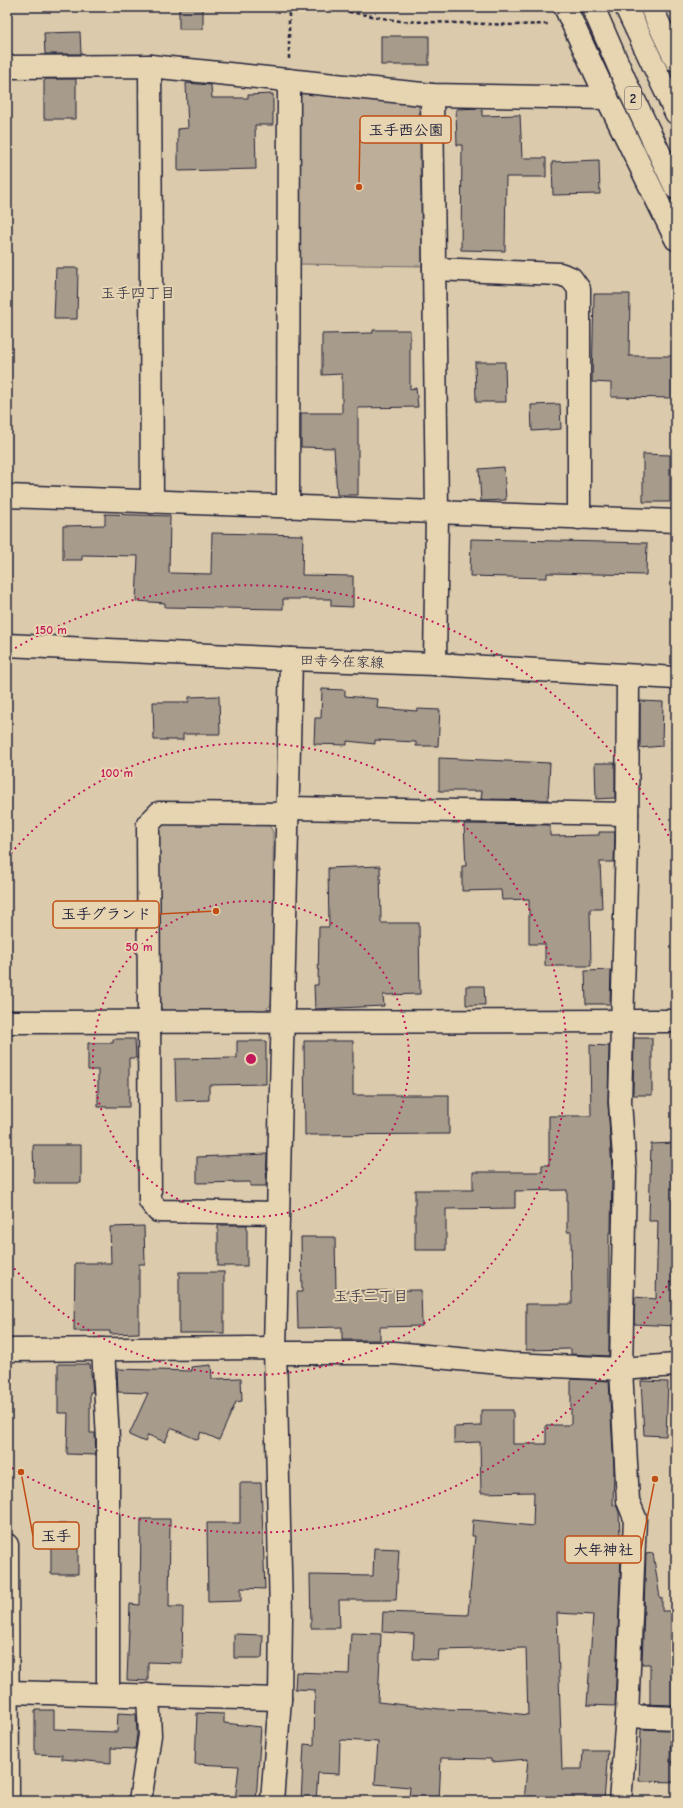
<svg xmlns="http://www.w3.org/2000/svg" width="683" height="1808" font-family="'Comic Neue','Klee One',sans-serif">
  <rect width="100%" height="100%" fill="#dbcaab"/>
  <filter id="ink" filterUnits="userSpaceOnUse"><feTurbulence type="fractalNoise" baseFrequency=".025" numOctaves="2"/><feDisplacementMap in="SourceGraphic" scale="8" xChannelSelector="R" yChannelSelector="G"/><feConvolveMatrix kernelMatrix="1 2 1 2 8 2 1 2 1" color-interpolation-filters="sRGB"/></filter>
  <g filter="url(#ink)">
    <g fill="#bcae98" stroke="#6f686a">
      <polygon points="307,91 417,103 419,109 422,266 297,264 298,102 301,94"/>
      <polygon points="166,822 263,822 269,825 273,832 274,991 271,1005 264,1011 167,1013 162,1009 158,1003 157,831"/>
    </g>
    <g fill="#a79b8b" stroke="#22223b">
      <rect x="179" y="7" width="24" height="22"/>
      <polygon points="80,32 81,54 45,54 44,33"/>
      <rect x="381" y="36" width="48" height="29"/>
      <polygon points="46,79 76,79 76,119 44,119 44,81"/>
      <polygon points="186,83 211,85 212,98 248,98 248,95 273,94 273,125 255,125 256,169 178,171 178,129 188,128"/>
      <polygon points="482,108 482,116 520,115 522,158 546,158 546,177 506,177 505,251 461,250 462,145 457,145 456,109"/>
      <polygon points="599,160 600,194 553,195 552,162"/>
      <polygon points="56,268 78,268 77,319 54,319"/>
      <polygon points="594,294 630,294 629,356 676,356 676,398 611,397 611,383 592,382"/>
      <polygon points="373,330 410,330 410,389 416,388 418,407 358,408 358,495 337,495 334,448 301,447 301,413 342,413 342,374 322,375 322,334 373,333"/>
      <polygon points="475,362 505,362 506,402 476,402"/>
      <polygon points="560,404 561,429 532,431 531,405"/>
      <polygon points="643,454 670,455 670,502 643,502"/>
      <polygon points="504,467 506,500 481,501 479,469"/>
      <polygon points="105,514 170,516 169,573 211,574 212,533 303,535 302,575 353,576 353,607 331,606 331,599 283,599 283,609 165,607 165,603 136,601 138,556 82,555 82,560 63,560 63,526 105,525"/>
      <polygon points="471,539 647,543 646,575 547,573 547,578 470,576"/>
      <polygon points="322,689 345,690 345,696 378,699 377,708 417,711 418,709 440,710 438,746 416,746 416,742 375,740 375,744 347,741 347,745 314,744 315,718 321,718"/>
      <polygon points="219,696 220,734 183,734 183,740 154,740 153,702 189,702 189,697"/>
      <polygon points="640,701 663,702 662,746 640,748"/>
      <polygon points="439,758 550,763 548,800 481,799 482,791 439,791"/>
      <polygon points="595,763 615,763 615,798 596,799"/>
      <polygon points="464,824 550,825 550,836 599,835 599,832 615,832 614,862 600,862 602,909 590,909 591,966 545,966 545,944 529,944 529,899 502,900 501,890 462,891 462,866 466,866"/>
      <polygon points="380,866 381,923 419,923 420,994 383,995 384,1006 315,1009 314,985 318,985 319,927 329,927 328,868"/>
      <polygon points="611,970 610,1004 586,1004 585,971"/>
      <polygon points="466,986 484,986 485,1005 466,1005"/>
      <polygon points="634,1038 652,1038 652,1095 633,1095"/>
      <polygon points="113,1039 135,1039 136,1058 129,1058 129,1107 98,1107 98,1070 88,1070 88,1043 113,1043"/>
      <polygon points="237,1041 266,1041 266,1084 209,1085 209,1100 176,1101 175,1059 237,1058"/>
      <polygon points="304,1041 353,1041 353,1095 449,1095 449,1134 305,1135"/>
      <polygon points="590,1045 609,1046 608,1103 612,1171 611,1232 609,1232 609,1356 571,1354 571,1349 526,1350 526,1304 572,1304 571,1232 567,1232 567,1190 515,1191 515,1208 446,1209 446,1250 415,1250 415,1190 473,1190 473,1172 542,1172 542,1165 549,1165 549,1116 591,1116"/>
      <polygon points="676,1143 676,1326 634,1324 635,1297 656,1299 658,1221 649,1221 651,1144"/>
      <polygon points="33,1145 81,1145 81,1183 34,1183"/>
      <polygon points="267,1154 266,1186 250,1186 250,1182 197,1183 197,1157"/>
      <rect x="218" y="1225" width="29" height="41"/>
      <polygon points="144,1226 145,1264 139,1264 139,1333 110,1334 110,1331 74,1331 75,1263 111,1263 110,1227"/>
      <polygon points="301,1237 335,1237 336,1291 421,1290 422,1326 380,1327 380,1340 342,1340 342,1327 298,1328 297,1292 302,1292"/>
      <rect x="179" y="1272" width="45" height="61"/>
      <polygon points="58,1364 90,1364 93,1392 90,1392 90,1433 95,1433 96,1455 67,1454 68,1413 58,1413"/>
      <polygon points="211,1365 212,1379 241,1378 242,1401 236,1402 219,1440 201,1432 198,1440 171,1428 165,1442 148,1435 145,1442 129,1435 148,1393 118,1392 117,1369 192,1371 191,1367"/>
      <polygon points="571,1379 609,1381 614,1469 613,1505 616,1505 619,1512 621,1556 615,1706 587,1705 593,1615 557,1613 562,1769 582,1769 583,1750 608,1750 604,1801 524,1801 528,1759 491,1762 491,1759 441,1758 439,1801 409,1799 410,1787 375,1784 378,1742 343,1740 340,1741 339,1774 318,1773 316,1801 301,1801 304,1744 314,1745 315,1690 295,1689 296,1672 349,1674 351,1633 381,1634 378,1702 440,1709 485,1710 528,1715 526,1648 439,1650 438,1660 413,1659 414,1634 382,1632 383,1612 468,1615 475,1536 472,1536 473,1520 533,1526 534,1492 481,1493 480,1442 454,1443 454,1427 481,1426 481,1410 513,1410 513,1444 546,1444 546,1425 571,1425"/>
      <polygon points="641,1381 668,1382 666,1436 644,1435"/>
      <polygon points="240,1483 261,1483 265,1589 241,1588 241,1601 208,1602 207,1523 240,1523"/>
      <polygon points="141,1519 170,1519 169,1607 183,1607 182,1663 148,1662 148,1681 127,1680 130,1604 140,1605"/>
      <polygon points="49,1524 78,1524 78,1574 51,1574 51,1547 48,1547"/>
      <polygon points="374,1548 399,1549 396,1600 339,1600 340,1628 311,1628 310,1575 373,1576"/>
      <polygon points="653,1553 660,1598 662,1598 662,1611 676,1611 676,1705 643,1704 650,1704 650,1664 642,1664 646,1554"/>
      <polygon points="234,1634 263,1635 262,1658 234,1658"/>
      <polygon points="35,1710 54,1710 54,1729 82,1730 82,1731 117,1732 118,1713 136,1714 137,1734 135,1749 111,1748 111,1763 62,1759 62,1755 35,1754"/>
      <polygon points="197,1713 224,1714 224,1723 261,1727 256,1801 235,1801 239,1766 195,1764"/>
      <polygon points="641,1729 671,1730 670,1762 676,1762 676,1782 639,1781"/>
    </g>
    <g fill="none" stroke-linecap="round" stroke-linejoin="round">
      <defs>
        <g id="minor">
          <polyline points="150,66 152,502"/>
          <polyline points="7,67 150,66 432,95 607,98"/>
          <polyline points="432,95 437,513 435,664"/>
          <polyline points="434,269 560,274 571,278 579,289 579,518"/>
          <polyline points="7,496 676,521"/>
          <polyline points="288,507 289,80"/>
          <polyline points="288,808 627,814"/>
          <polyline points="7,1022 676,1021"/>
          <polyline points="278,1213 158,1211 150,1201 148,824 159,813 288,814"/>
          <polyline points="103,1349 108,1439 108,1694"/>
          <polyline points="7,1350 275,1348 283,1353 394,1353 511,1364 621,1369 676,1365"/>
          <polyline points="7,1692 280,1699"/>
          <polyline points="627,1716 676,1718"/>
          <polyline points="140,1801 150,1735 148,1695"/>
          <polyline points="620,1801 627,1716 635,1518 628,1501 621,1369 625,1171 620,1102 627,841 628,676"/>
        </g>
        <g id="tertiary">
          <polyline points="565,7 607,98 676,239"/>
          <polyline points="651,7 676,60"/>
          <polyline points="7,1545 8,1801"/>
          <polyline points="272,1801 280,1699 281,1615 275,1348 291,659"/>
        </g>
        <polyline id="secondary" points="7,645 291,659 435,664 676,678"/>
        <g id="motorway">
          <polyline points="593,7 626,83 676,188"/>
          <polyline points="626,7 676,113"/>
        </g>
      </defs>
      <use href="#minor" stroke="#22223b" stroke-width="25"/>
      <use href="#tertiary" stroke="#22223b" stroke-width="25"/>
      <use href="#secondary" stroke="#22223b" stroke-width="25"/>
      <use href="#motorway" stroke="#22223b" stroke-width="25"/>
      <g stroke="#22223b" stroke-width="2.5" stroke-dasharray="4 3" stroke-linecap="butt">
        <polyline points="285,7 289,15 289,60"/>
        <polyline points="321,7 400,21 513,25 549,24"/>
      </g>
      <use href="#minor" stroke="#e7d5b2" stroke-width="22"/>
      <use href="#tertiary" stroke="#e7d5b2" stroke-width="22"/>
      <use href="#secondary" stroke="#e7d5b2" stroke-width="22"/>
      <use href="#motorway" stroke="#e7d5b2" stroke-width="22"/>
    </g>
  </g>
  <g fill="none" stroke="#c2185b" stroke-width="2" stroke-dasharray="2 4">
    <circle cx="251" cy="1059" r="158"/>
    <path d="M7 858A316 316 0 1 1 7 1260"/>
    <path d="M675 1270A474 474 0 0 1 10 1467M10 651A474 474 0 0 1 675 848"/>
  </g>
  <g text-anchor="middle" stroke-width="4" stroke-linejoin="round" paint-order="stroke">
    <rect fill="#e7d5b2" stroke="#5d585f" stroke-width="1" x="625" y="87" width="16" height="22" rx="3"/>
    <g font-size="13" font-weight="bold" fill="#22223b">
      <text x="633" y="103">2</text>
    </g>
    <g font-size="14" fill="#22223b" stroke="#e7d5b2">
      <text transform="translate(342 661) rotate(2)" y="5">田寺今在家線</text>
    </g>
    <g font-size="15" fill="#22223b" stroke="#e7d5b2">
      <text x="138" y="298">玉手四丁目</text>
      <text x="371" y="1301">玉手二丁目</text>
    </g>
  </g>
  <circle cx="251" cy="1059" r="6" fill="#c2185b" stroke="#e7d5b2" stroke-width="2"/>
  <g font-size="12" text-anchor="middle" font-weight="bold" fill="#c2185b" stroke="#e7d5b2" stroke-width="4" stroke-linejoin="round" paint-order="stroke">
    <text x="51" y="634">150 m</text>
    <text x="117" y="777">100 m</text>
    <text x="139" y="951">50 m</text>
  </g>
  <path fill="none" stroke="#c04e15" stroke-width="1.5" d="M359 187L360 130M216 911L159 914M21 1472L33 1536M655 1479L641 1549"/>
  <g fill="#c04e15" stroke="#e7d5b2" stroke-width="1.5">
    <circle cx="359" cy="187" r="4"/>
    <circle cx="216" cy="911" r="4"/>
    <circle cx="21" cy="1472" r="4"/>
    <circle cx="655" cy="1479" r="4"/>
  </g>
  <g fill="#e7d5b2" stroke="#c04e15" stroke-width="1.5">
    <rect x="360" y="116" width="91" height="27" rx="4"/>
    <rect x="53" y="901" width="106" height="27" rx="4"/>
    <rect x="33" y="1522" width="46" height="27" rx="4"/>
    <rect x="565" y="1536" width="76" height="27" rx="4"/>
  </g>
  <g font-size="15" text-anchor="middle" font-weight="bold" fill="#22223b">
    <text x="406" y="135">玉手西公園</text>
    <text x="106" y="919">玉手グランド</text>
    <text x="56" y="1541">玉手</text>
    <text x="603" y="1555">大年神社</text>
  </g>
  <rect width="683" height="1808" fill="none" stroke="#e7d5b2" stroke-width="24"/>
  <rect x="12" y="12" width="659" height="1784" fill="none" stroke="#22223b" stroke-width="1.5" filter="url(#ink)"/>
</svg>
